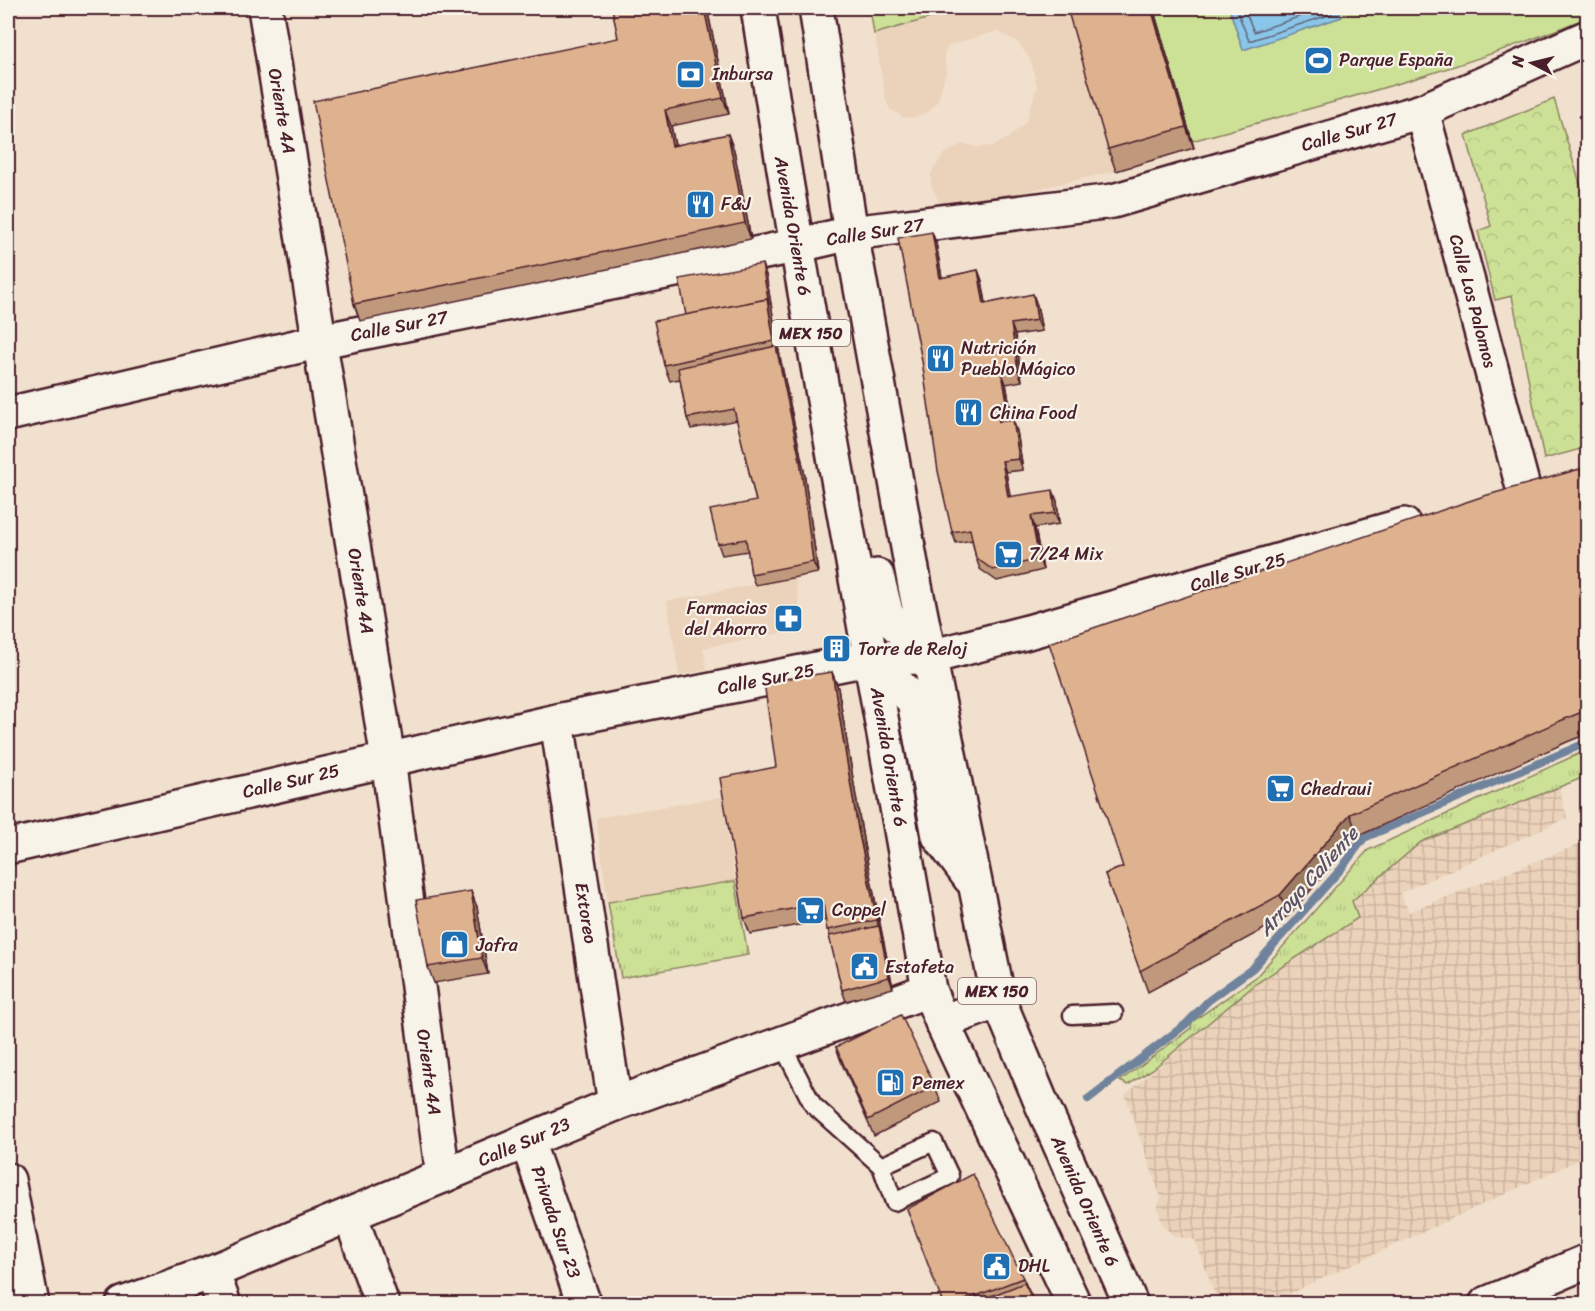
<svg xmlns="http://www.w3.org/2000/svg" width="1595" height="1311" font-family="Sriracha,sans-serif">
  <defs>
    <pattern id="industrial-grid" width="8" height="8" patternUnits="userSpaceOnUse" patternTransform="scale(1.5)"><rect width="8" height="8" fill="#ebd2ba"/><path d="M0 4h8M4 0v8" fill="none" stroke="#cbb4a0"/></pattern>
    <pattern id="grass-tufts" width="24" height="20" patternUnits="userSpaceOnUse" patternTransform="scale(1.5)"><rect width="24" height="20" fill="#cce196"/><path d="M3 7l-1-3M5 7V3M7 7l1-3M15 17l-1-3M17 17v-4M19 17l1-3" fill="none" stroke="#b1c181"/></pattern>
    <pattern id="park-crowns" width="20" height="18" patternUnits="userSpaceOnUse" patternTransform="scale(1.5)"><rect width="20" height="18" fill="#cce196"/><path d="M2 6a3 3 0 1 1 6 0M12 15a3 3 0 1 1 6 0" fill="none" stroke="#b1c181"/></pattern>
  </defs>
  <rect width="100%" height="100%" fill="#f0e0cd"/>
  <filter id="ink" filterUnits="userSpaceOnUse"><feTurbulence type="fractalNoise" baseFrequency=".0167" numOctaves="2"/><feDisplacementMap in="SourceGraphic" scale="12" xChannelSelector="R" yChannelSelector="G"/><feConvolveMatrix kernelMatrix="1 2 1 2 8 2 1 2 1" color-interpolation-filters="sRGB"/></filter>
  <g filter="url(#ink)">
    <g fill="#ebd2ba">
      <polygon points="968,8 1068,8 1116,171 948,209 939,202 931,185 931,173 944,154 962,144 977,147 993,146 1008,138 1026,122 1037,87 1031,61 1018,42 997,31 950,45 944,53 946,71 938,101 928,112 912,118 903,117 890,109 886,101 875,35"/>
      <polygon points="795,577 803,629 703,648 707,670 679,675 667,601"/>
      <polygon points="722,797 735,881 608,902 596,818"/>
    </g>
    <polygon fill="url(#industrial-grid)" points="1559,787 1567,818 1400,893 1409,912 1587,841 1587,1156 1269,1303 1218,1303 1195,1240 1174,1236 1161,1222 1158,1206 1161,1198 1125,1095 1257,983 1357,918 1352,901 1421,842"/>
    <g fill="url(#grass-tufts)" stroke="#8b8060" stroke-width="1.5">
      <polygon points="1587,750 1587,776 1421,842 1352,901 1358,918 1257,983 1153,1069 1128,1085 1120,1081 1191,1028 1192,1022 1256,977 1368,850"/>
      <polygon points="735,881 748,955 621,978 608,902"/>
    </g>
    <polygon fill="url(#park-crowns)" stroke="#8b8060" stroke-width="1.5" points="1554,99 1587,206 1588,447 1544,459 1512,296 1495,300 1478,231 1491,226 1466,135"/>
    <g fill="#cce196" stroke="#8b8060" stroke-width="1.5">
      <polygon points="870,8 965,8 874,34"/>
      <path d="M 1153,8 L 1587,8 L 1588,17 C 1460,71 1325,104 1192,141 Z"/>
    </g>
    <polygon fill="#89c6e9" stroke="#70839d" stroke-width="1.5" points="1229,8 1339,8 1342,17 1243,50"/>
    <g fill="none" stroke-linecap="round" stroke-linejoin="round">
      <g stroke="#636277" stroke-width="1.5">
        <polyline points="1236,8 1249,41 1332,14 1333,8"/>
        <polyline points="1244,8 1254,32 1325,8"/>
      </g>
      <polyline stroke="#70839d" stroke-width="8" points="1088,1099 1186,1024 1208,1001 1253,968 1341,869 1364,838 1588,742"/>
      <defs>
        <g id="service">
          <polyline points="1072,1015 1114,1013"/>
          <polyline points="781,1043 813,1105 881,1166 934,1142 950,1176 894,1202 881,1166"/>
        </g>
        <g id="minor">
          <polyline points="265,8 388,759 443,1176"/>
          <polyline points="1422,111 1524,491"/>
          <polyline points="795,246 851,233 1113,201 1422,111 1588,37"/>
          <polyline points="872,658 930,657 1028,632 1404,525"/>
          <polyline points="557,721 615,1104"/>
          <polyline points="527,1141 584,1304"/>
          <polyline points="8,1180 32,1304"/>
          <polyline points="350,1215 382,1304"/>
          <polyline points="212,1272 224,1304"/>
          <polyline points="123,1304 212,1272 615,1104 929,990"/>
          <polyline points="1486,1304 1588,1261"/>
        </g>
        <g id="tertiary">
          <polyline points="8,414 321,341 795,246"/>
          <polyline points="8,847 557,721 872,658"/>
        </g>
        <g id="primary">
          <path d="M 758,8 C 809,336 873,662 929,990 L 942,1022 L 1074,1304"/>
          <polyline points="816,8 851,233 915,586 999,1001 1041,1102 1131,1304"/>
          <polyline points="877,576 887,616 930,657"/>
          <polyline points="872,658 914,701 939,836 970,878"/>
          <polyline points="942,1022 999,1001"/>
        </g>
      </defs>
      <use href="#service" stroke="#4a1f2b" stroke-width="21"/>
      <use href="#minor" stroke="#4a1f2b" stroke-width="38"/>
      <use href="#tertiary" stroke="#4a1f2b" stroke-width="38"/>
      <use href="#primary" stroke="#4a1f2b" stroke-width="38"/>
      <use href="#service" stroke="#f7f3e8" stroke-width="16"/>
      <use href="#minor" stroke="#f7f3e8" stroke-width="33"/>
      <use href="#tertiary" stroke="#f7f3e8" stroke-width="33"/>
      <use href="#primary" stroke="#f7f3e8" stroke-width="33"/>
    </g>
    <g fill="#c0997b" stroke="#4a1f2b" stroke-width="1.5">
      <polygon points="707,8 729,114 671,126 675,145 734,150 751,239 360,321 354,304 618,38"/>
      <polygon points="1153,8 1194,148 1116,171 1108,149"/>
      <polygon points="932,232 936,243 942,278 978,270 982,281 986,303 1037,305 1042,331 1015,335 1022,381 1006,384 1011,412 1000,414 1001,422 1017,431 1023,470 1006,472 1010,497 1057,501 1059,524 1035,528 1043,570 997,581 980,569 976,558 972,540 956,543 952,532"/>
      <polygon points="766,275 780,357 804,471 818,573 755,585 751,574 748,551 722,555 718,544 756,501 737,420 691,429 687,418 680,379 670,381 664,365 686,315"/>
      <polygon points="1587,490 1587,734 1567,742 1358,836 1288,916 1148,992 1105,874 1123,867"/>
      <polygon points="842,636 846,654 829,657 827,651"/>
      <polygon points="832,672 838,688 864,845 893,988 846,1001 842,990 826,920 750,934 744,918 776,767"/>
      <polygon points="477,907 488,974 434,983 428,967"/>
      <polygon points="836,1047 935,1086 941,1102 874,1136 842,1064"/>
      <polygon points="1023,1278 1035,1304 943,1304"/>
    </g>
    <g fill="#9c7d64" stroke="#4a1f2b" stroke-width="1.5">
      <polygon points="704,8 707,8 729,114 723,98"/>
      <polygon points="1151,8 1153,8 1194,148 1186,127"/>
      <polygon points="665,110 671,126 678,162 672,146"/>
      <polygon points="728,134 734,150 751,239 745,223"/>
      <polygon points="932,232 936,243 944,289 940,278"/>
      <polygon points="762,264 766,275 780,357 804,471 818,573 813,562 776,346 774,341"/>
      <polygon points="978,270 982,281 988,315 984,304"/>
      <polygon points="1033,294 1037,305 1042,331 1037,320"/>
      <polygon points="1011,324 1015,335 1022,381 1018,370"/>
      <polygon points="1002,373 1006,384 1011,412 1007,401"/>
      <polygon points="996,403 1000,414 1003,433 999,422"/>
      <polygon points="1013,420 1017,431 1023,470 1019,459"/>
      <polygon points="1002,461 1006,472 1012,508 1008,497"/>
      <polygon points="1053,490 1057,501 1059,524 1055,513"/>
      <polygon points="1031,516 1035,528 1043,570 1039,559"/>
      <polygon points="832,672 838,688 864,845 893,988 889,977 858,829"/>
      <polygon points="1350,814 1358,836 1288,916 1280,895"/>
      <polygon points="471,891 477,907 488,974 482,958"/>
    </g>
    <g fill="#dfb28f" stroke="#4a1f2b" stroke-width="1.5">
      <polygon points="612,8 704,8 723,98 665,110 672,146 728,134 745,223 354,304 313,101 618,38"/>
      <polygon points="1067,8 1151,8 1186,127 1108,149"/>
      <polygon points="932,232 940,278 978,270 984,304 1033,294 1037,320 1011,324 1018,370 1002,373 1007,401 996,403 999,422 1013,420 1019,459 1002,461 1008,497 1053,490 1055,513 1031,516 1039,559 993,570 976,558 970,529 952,532 938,471 922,361 898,238"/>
      <polygon points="762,264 769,305 767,299 686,315 679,279"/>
      <polygon points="767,299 774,341 664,365 654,321"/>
      <polygon points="776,346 800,460 813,562 751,574 746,539 718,544 710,510 756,501 734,409 687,418 678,368"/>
      <polygon points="1580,469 1587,491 1587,710 1560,721 1350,814 1280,895 1140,971 1105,874 1123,867 1049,643 1484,496"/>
      <polygon points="842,636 844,649 827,651 825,638"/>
      <polygon points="832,672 858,829 877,920 827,930 823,903 744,918 720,778 776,767 764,682"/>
      <polygon points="471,891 482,958 428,967 416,900"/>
      <polygon points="879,926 889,977 842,990 829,936"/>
      <polygon points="901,1015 935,1086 868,1120 836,1047"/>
      <polygon points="973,1174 1023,1278 955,1304 943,1304 907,1209"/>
      <polygon points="1024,1283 1035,1304 971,1304"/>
      <polygon points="1208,1299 1225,1303 1226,1304 1200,1304"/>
      <polygon points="1249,1300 1250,1304 1242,1304"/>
    </g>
  </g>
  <defs>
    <symbol id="stadium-square" viewBox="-11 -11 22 22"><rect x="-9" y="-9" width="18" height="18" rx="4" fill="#1f6fb2" stroke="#f7f3e8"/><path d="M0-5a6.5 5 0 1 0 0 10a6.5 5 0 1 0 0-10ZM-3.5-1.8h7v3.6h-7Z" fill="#fff"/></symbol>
    <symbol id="bank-square" viewBox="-11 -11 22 22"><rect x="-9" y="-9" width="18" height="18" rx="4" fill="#1f6fb2" stroke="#f7f3e8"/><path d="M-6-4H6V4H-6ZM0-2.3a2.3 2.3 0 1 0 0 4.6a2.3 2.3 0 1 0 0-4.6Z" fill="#fff"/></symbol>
    <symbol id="restaurant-square" viewBox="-11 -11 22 22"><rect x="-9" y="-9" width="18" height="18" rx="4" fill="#1f6fb2" stroke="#f7f3e8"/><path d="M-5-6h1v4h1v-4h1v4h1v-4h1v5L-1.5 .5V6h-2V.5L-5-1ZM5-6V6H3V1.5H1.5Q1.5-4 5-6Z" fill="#fff"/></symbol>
    <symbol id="supermarket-square" viewBox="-11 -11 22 22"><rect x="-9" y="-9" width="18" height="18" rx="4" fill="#1f6fb2" stroke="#f7f3e8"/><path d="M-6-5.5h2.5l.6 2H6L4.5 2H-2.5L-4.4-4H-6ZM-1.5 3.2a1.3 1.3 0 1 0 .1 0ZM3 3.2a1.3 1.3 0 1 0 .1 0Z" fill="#fff"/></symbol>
    <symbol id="pharmacy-square" viewBox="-11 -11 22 22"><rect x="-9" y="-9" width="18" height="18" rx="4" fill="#1f6fb2" stroke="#f7f3e8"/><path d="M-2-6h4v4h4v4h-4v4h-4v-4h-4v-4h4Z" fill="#fff"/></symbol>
    <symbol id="building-square" viewBox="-11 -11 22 22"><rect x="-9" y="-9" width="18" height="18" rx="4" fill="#1f6fb2" stroke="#f7f3e8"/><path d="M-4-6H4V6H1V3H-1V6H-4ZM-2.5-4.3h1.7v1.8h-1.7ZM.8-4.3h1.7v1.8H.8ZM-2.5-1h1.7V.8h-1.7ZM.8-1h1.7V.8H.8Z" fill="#fff"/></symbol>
    <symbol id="shop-square" viewBox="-11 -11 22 22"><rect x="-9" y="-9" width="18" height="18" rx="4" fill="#1f6fb2" stroke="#f7f3e8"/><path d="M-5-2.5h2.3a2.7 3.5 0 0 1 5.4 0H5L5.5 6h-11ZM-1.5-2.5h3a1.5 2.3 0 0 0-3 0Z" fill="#fff"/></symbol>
    <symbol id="civic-square" viewBox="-11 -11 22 22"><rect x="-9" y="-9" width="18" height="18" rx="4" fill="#1f6fb2" stroke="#f7f3e8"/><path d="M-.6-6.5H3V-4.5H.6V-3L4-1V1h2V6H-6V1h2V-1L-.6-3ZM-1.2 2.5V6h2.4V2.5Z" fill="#fff"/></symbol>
    <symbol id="fuel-square" viewBox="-11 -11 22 22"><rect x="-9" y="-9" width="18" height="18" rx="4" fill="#1f6fb2" stroke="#f7f3e8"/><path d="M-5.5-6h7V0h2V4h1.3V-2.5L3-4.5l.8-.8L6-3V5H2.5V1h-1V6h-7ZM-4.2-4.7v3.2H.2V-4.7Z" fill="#fff"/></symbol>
  </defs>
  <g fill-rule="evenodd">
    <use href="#stadium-square" x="1302" y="44" width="33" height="33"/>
    <use href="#bank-square" x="674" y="58" width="33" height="33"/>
    <use href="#restaurant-square" x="684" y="188" width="33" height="33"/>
    <use href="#restaurant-square" x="924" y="342" width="33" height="33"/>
    <use href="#restaurant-square" x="952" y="396" width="33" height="33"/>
    <use href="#supermarket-square" x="992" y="538" width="33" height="33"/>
    <use href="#pharmacy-square" x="772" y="602" width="33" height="33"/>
    <use href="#building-square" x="820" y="632" width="33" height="33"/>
    <use href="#supermarket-square" x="1264" y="772" width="33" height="33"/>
    <use href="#supermarket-square" x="794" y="894" width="33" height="33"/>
    <use href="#shop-square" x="438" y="928" width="33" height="33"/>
    <use href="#civic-square" x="848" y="950" width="33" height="33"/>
    <use href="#fuel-square" x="874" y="1066" width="33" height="33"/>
    <use href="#civic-square" x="980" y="1250" width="33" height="33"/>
  </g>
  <g text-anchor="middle" stroke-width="4.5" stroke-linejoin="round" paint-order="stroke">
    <g fill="#f7f3e8" stroke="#7e5f64" stroke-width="1.5">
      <rect x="772" y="320" width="78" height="26" rx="4.5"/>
      <rect x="958" y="978" width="78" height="26" rx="4.5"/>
    </g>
    <g font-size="16" font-weight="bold" fill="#4a1f2b">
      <text x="811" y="339">MEX 150</text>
      <text x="997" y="997">MEX 150</text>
    </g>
    <g font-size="18" fill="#4a1f2b" stroke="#f7f3e8" text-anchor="start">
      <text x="1339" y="66">Parque España</text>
      <text x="712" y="80">Inbursa</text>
      <text x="721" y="210">F&amp;J</text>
      <text x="961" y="354">Nutrición<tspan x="961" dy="21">Pueblo Mágico</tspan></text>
      <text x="990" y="419">China Food</text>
      <text x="1029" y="560">7/24 Mix</text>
      <text x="767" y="614" text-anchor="end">Farmacias<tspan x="767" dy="21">del Ahorro</tspan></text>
      <text x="858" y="655">Torre de Reloj</text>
      <text x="1301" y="795">Chedraui</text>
      <text x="832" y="916">Coppel</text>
      <text x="476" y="951">Jafra</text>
      <text x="885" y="973">Estafeta</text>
      <text x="912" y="1089">Pemex</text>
      <text x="1018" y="1272">DHL</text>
    </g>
    <g font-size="18" fill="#4a1f2b" stroke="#f7f3e8">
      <text transform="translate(282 111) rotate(80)" y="6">Oriente 4A</text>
      <text transform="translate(1349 132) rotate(-16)" y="6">Calle Sur 27</text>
      <text transform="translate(793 226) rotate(80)" y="6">Avenida Oriente 6</text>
      <text transform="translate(875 232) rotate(-9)" y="6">Calle Sur 27</text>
      <text transform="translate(1473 301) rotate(75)" y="6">Calle Los Palomos</text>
      <text transform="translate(399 326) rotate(-11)" y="6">Calle Sur 27</text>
      <text transform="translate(1238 572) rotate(-16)" y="6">Calle Sur 25</text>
      <text transform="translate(361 591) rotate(81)" y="6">Oriente 4A</text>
      <text transform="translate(766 679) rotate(-11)" y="6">Calle Sur 25</text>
      <text transform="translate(889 757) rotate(80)" y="6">Avenida Oriente 6</text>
      <text transform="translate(291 781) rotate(-13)" y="6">Calle Sur 25</text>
      <text transform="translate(586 913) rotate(81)" y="6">Extoreo</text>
      <text transform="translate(429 1072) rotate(82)" y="6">Oriente 4A</text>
      <text transform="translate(524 1142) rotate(-23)" y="6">Calle Sur 23</text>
      <text transform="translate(1085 1201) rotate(66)" y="6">Avenida Oriente 6</text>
      <text transform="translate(556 1222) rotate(71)" y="6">Privada Sur 23</text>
    </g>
    <g font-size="20" font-style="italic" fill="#5d5164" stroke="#f7f3e8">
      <text transform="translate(1308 881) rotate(-48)" y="7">Arroyo Caliente</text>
    </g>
  </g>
  <rect width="1595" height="1311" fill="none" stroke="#f7f3e8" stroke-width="30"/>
  <rect x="15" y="15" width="1565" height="1281" fill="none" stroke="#4a1f2b" stroke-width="2" filter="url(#ink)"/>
  <g transform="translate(1532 63) rotate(277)" stroke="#f7f3e8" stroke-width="4.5" paint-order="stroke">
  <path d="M0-4.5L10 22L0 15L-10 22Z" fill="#4a1f2b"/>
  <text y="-9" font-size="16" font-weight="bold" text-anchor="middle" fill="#4a1f2b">N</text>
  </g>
</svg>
